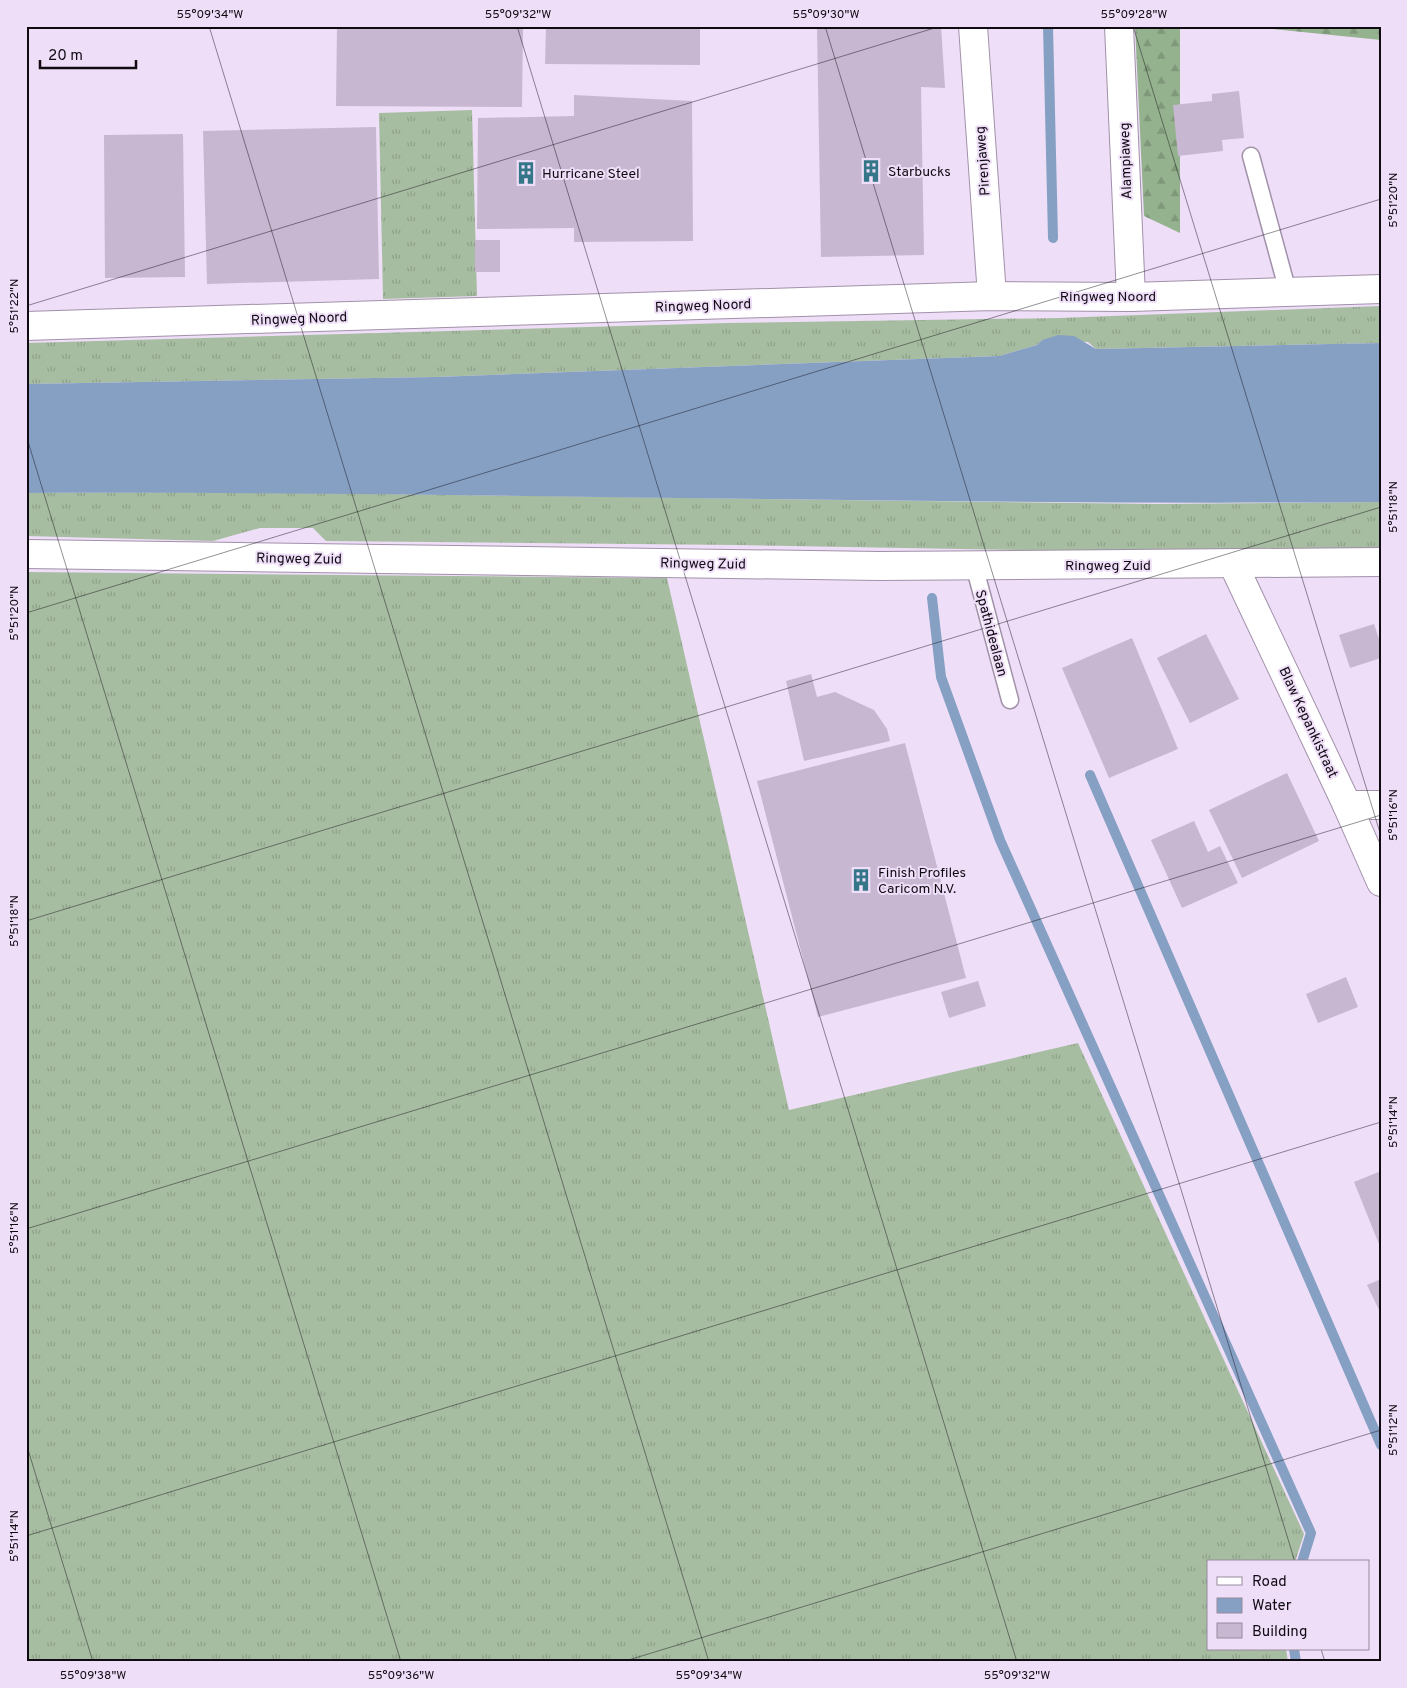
<svg xmlns="http://www.w3.org/2000/svg" width="1407" height="1688" font-family="Overpass,sans-serif">
  <defs>
    <pattern id="grass-tufts" width="24" height="20" patternUnits="userSpaceOnUse" patternTransform="scale(1.25)"><rect width="24" height="20" fill="#a7bda1"/><path d="M3 7l-1-3M5 7V3M7 7l1-3M15 17l-1-3M17 17v-4M19 17l1-3" fill="none" stroke="#8fa18a"/></pattern>
    <pattern id="forest-firs" width="22" height="20" patternUnits="userSpaceOnUse" patternTransform="scale(1.25)"><rect width="22" height="20" fill="#95b28e"/><path d="M5 1l3.5 6h-7zM16 11l3.5 6h-7z" fill="#7f987a"/></pattern>
  </defs>
  <rect width="100%" height="100%" fill="#efdef8"/>
  <g fill="url(#grass-tufts)">
    <polygon points="472,110 477,296 383,299 379,113"/>
    <polygon points="1381,306 1381,343 1096,349 1088,342 1042,340 1037,345 999,356 436,377 26,384 26,343 727,323 1059,318"/>
    <polygon points="229,492 1156,504 1381,502 1381,550 1021,550 736,545 326,541 313,528 260,528 213,541 26,536 26,493"/>
    <polygon points="26,572 667,578 789,1110 1078,1043 1304,1534 1295,1562 1208,1562 1208,1649 1286,1649 1288,1662 26,1662"/>
  </g>
  <g fill="url(#forest-firs)">
    <polygon points="1135,26 1180,26 1180,233 1144,216"/>
    <polygon points="1244,26 1381,26 1381,40"/>
  </g>
  <path fill="#86a0c4" d="M 1058,335 L 1074,336 L 1096,349 L 1381,343 L 1381,502 C 929,506 478,491 26,493 L 26,384 L 436,377 L 999,356 L 1037,345 L 1042,340 Z"/>
  <g fill="none" stroke-linecap="round" stroke-linejoin="round">
    <g stroke="#86a0c4" stroke-width="10">
      <polyline points="1048,26 1053,238"/>
      <polyline points="932,598 941,677 1000,840 1311,1533 1302,1562"/>
      <polyline points="1090,775 1381,1445"/>
      <polyline points="1294,1649 1296,1662"/>
    </g>
  </g>
  <g fill="#c7b7d0">
    <polygon points="337,26 523,26 522,107 336,106"/>
    <polygon points="546,26 700,26 700,65 545,64"/>
    <polygon points="817,26 941,26 945,88 921,87 924,255 821,257"/>
    <polygon points="1239,91 1244,138 1222,140 1223,151 1178,156 1173,105 1212,101 1212,94"/>
    <polygon points="574,95 692,101 693,241 574,242 574,228 477,229 478,118 574,116"/>
    <polygon points="376,127 379,279 207,284 203,131"/>
    <polygon points="183,134 185,277 105,278 104,135"/>
    <rect x="475" y="240" width="25" height="32"/>
    <polygon points="1374,624 1381,645 1381,658 1350,668 1339,635"/>
    <polygon points="1206,634 1239,699 1190,723 1157,658"/>
    <polygon points="1132,638 1178,749 1109,778 1062,668"/>
    <polygon points="811,674 817,697 835,692 874,710 887,729 890,741 804,761 786,681"/>
    <polygon points="905,743 966,978 818,1017 757,781"/>
    <polygon points="1287,773 1319,841 1242,878 1209,810"/>
    <polygon points="1194,821 1208,852 1220,846 1238,883 1182,908 1151,840"/>
    <polygon points="1346,977 1358,1007 1318,1023 1306,994"/>
    <polygon points="978,981 986,1006 949,1018 941,992"/>
    <polygon points="1381,1171 1381,1249 1354,1182"/>
    <polygon points="1381,1279 1381,1314 1367,1285"/>
  </g>
  <g fill="none" stroke-linecap="round" stroke-linejoin="round">
    <defs>
      <g id="service">
        <polyline points="1251,156 1288,292"/>
        <polyline points="974,565 1010,700"/>
      </g>
      <g id="minor">
        <polyline points="973,26 992,296"/>
        <polyline points="1119,26 1131,297"/>
        <polyline points="1233,564 1347,805 1381,882"/>
        <polyline points="1347,805 1381,805"/>
      </g>
      <g id="tertiary">
        <polyline points="26,326 992,296 1131,297 1381,289"/>
        <polyline points="26,554 879,566 1381,562"/>
      </g>
    </defs>
    <use href="#service" stroke="#a191a9" stroke-width="19"/>
    <use href="#minor" stroke="#a191a9" stroke-width="30"/>
    <use href="#tertiary" stroke="#a191a9" stroke-width="30"/>
    <use href="#service" stroke="#fff" stroke-width="16"/>
    <use href="#minor" stroke="#fff" stroke-width="28"/>
    <use href="#tertiary" stroke="#fff" stroke-width="28"/>
  </g>
  <path fill="none" stroke="#100b13" stroke-width="1" stroke-opacity="0.45" d="M 209,26 L 709,1662M 517,26 L 1017,1662M 825,26 L 1295,1562M 1133,26 L 1381,836M 26,306 L 941,26M 26,435 L 401,1662M 26,613 L 1381,199M 26,921 L 1381,507M 26,1229 L 1381,815M 26,1443 L 93,1662M 26,1536 L 1381,1122M 1321,1649 L 1325,1662M 622,1662 L 1381,1430"/>
  <defs>
    <symbol id="building-bare" viewBox="-9 -9 18 18"><path d="M-4-6H4V6H1V3H-1V6H-4ZM-2.5-4.3h1.7v1.8h-1.7ZM.8-4.3h1.7v1.8H.8ZM-2.5-1h1.7V.8h-1.7ZM.8-1h1.7V.8H.8Z" fill="#347688" stroke="#efdef8" stroke-width="2.5" paint-order="stroke"/></symbol>
  </defs>
  <g fill-rule="evenodd">
    <use href="#building-bare" x="855" y="155" width="32" height="32"/>
    <use href="#building-bare" x="510" y="157" width="32" height="32"/>
    <use href="#building-bare" x="845" y="864" width="32" height="32"/>
  </g>
  <g text-anchor="middle" stroke-width="4" stroke-linejoin="round" paint-order="stroke">
    <g font-size="14" fill="#100b13" stroke="#efdef8">
      <text transform="translate(982 161) rotate(-94)" y="5">Pirenjaweg</text>
      <text transform="translate(1125 161) rotate(-92)" y="5">Alampiaweg</text>
      <text x="1108" y="301">Ringweg Noord</text>
      <text transform="translate(703 305) rotate(-2)" y="5">Ringweg Noord</text>
      <text transform="translate(299 318) rotate(-2)" y="5">Ringweg Noord</text>
      <text transform="translate(299 558) rotate(1)" y="5">Ringweg Zuid</text>
      <text transform="translate(703 563) rotate(1)" y="5">Ringweg Zuid</text>
      <text x="1108" y="570">Ringweg Zuid</text>
      <text transform="translate(992 633) rotate(75)" y="5">Spathidealaan</text>
      <text transform="translate(1309 722) rotate(65)" y="5">Blaw Kepankistraat</text>
    </g>
    <g font-size="14" fill="#100b13" stroke="#efdef8" text-anchor="start">
      <text x="888" y="176">Starbucks</text>
      <text x="542" y="178">Hurricane Steel</text>
      <text x="878" y="877">Finish Profiles<tspan x="878" dy="16">Caricom N.V.</tspan></text>
    </g>
  </g>
  <rect width="1407" height="1688" fill="none" stroke="#efdef8" stroke-width="55"/>
  <rect x="1207" y="1560" width="162" height="90" fill="#efdef8" stroke="#968a9c"/>
  <rect x="1217" y="1577" width="25" height="8" fill="#ffffff" stroke="#968a9c"/>
  <text x="1252" y="1586" font-size="15" fill="#100b13">Road</text>
  <rect x="1217" y="1598" width="25" height="15" fill="#86a0c4" stroke="#968a9c"/>
  <text x="1252" y="1610" font-size="15" fill="#100b13">Water</text>
  <rect x="1217" y="1623" width="25" height="15" fill="#c7b7d0" stroke="#968a9c"/>
  <text x="1252" y="1636" font-size="15" fill="#100b13">Building</text>
  <path d="M40 60v8h96v-8" fill="none" stroke="#100b13" stroke-width="2.5"/>
  <text x="48" y="60" font-size="15" fill="#100b13" stroke="#efdef8" stroke-width="4" paint-order="stroke">20 m</text>
  <rect x="28" y="28" width="1352" height="1632" fill="none" stroke="#100b13" stroke-width="2"/>
  <g font-size="12" text-anchor="middle" fill="#100b13">
    <text x="210" y="18">55°09'34"W</text>
    <text x="518" y="18">55°09'32"W</text>
    <text x="826" y="18">55°09'30"W</text>
    <text x="1134" y="18">55°09'28"W</text>
    <text transform="translate(1393 200) rotate(-90)" y="4">5°51'20"N</text>
    <text transform="translate(14 306) rotate(-90)" y="4">5°51'22"N</text>
    <text transform="translate(1393 507) rotate(-90)" y="4">5°51'18"N</text>
    <text transform="translate(14 613) rotate(-90)" y="4">5°51'20"N</text>
    <text transform="translate(1393 815) rotate(-90)" y="4">5°51'16"N</text>
    <text transform="translate(14 921) rotate(-90)" y="4">5°51'18"N</text>
    <text transform="translate(1393 1122) rotate(-90)" y="4">5°51'14"N</text>
    <text transform="translate(14 1228) rotate(-90)" y="4">5°51'16"N</text>
    <text transform="translate(1393 1430) rotate(-90)" y="4">5°51'12"N</text>
    <text transform="translate(14 1536) rotate(-90)" y="4">5°51'14"N</text>
    <text x="93" y="1679">55°09'38"W</text>
    <text x="401" y="1679">55°09'36"W</text>
    <text x="709" y="1679">55°09'34"W</text>
    <text x="1017" y="1679">55°09'32"W</text>
  </g>
</svg>
